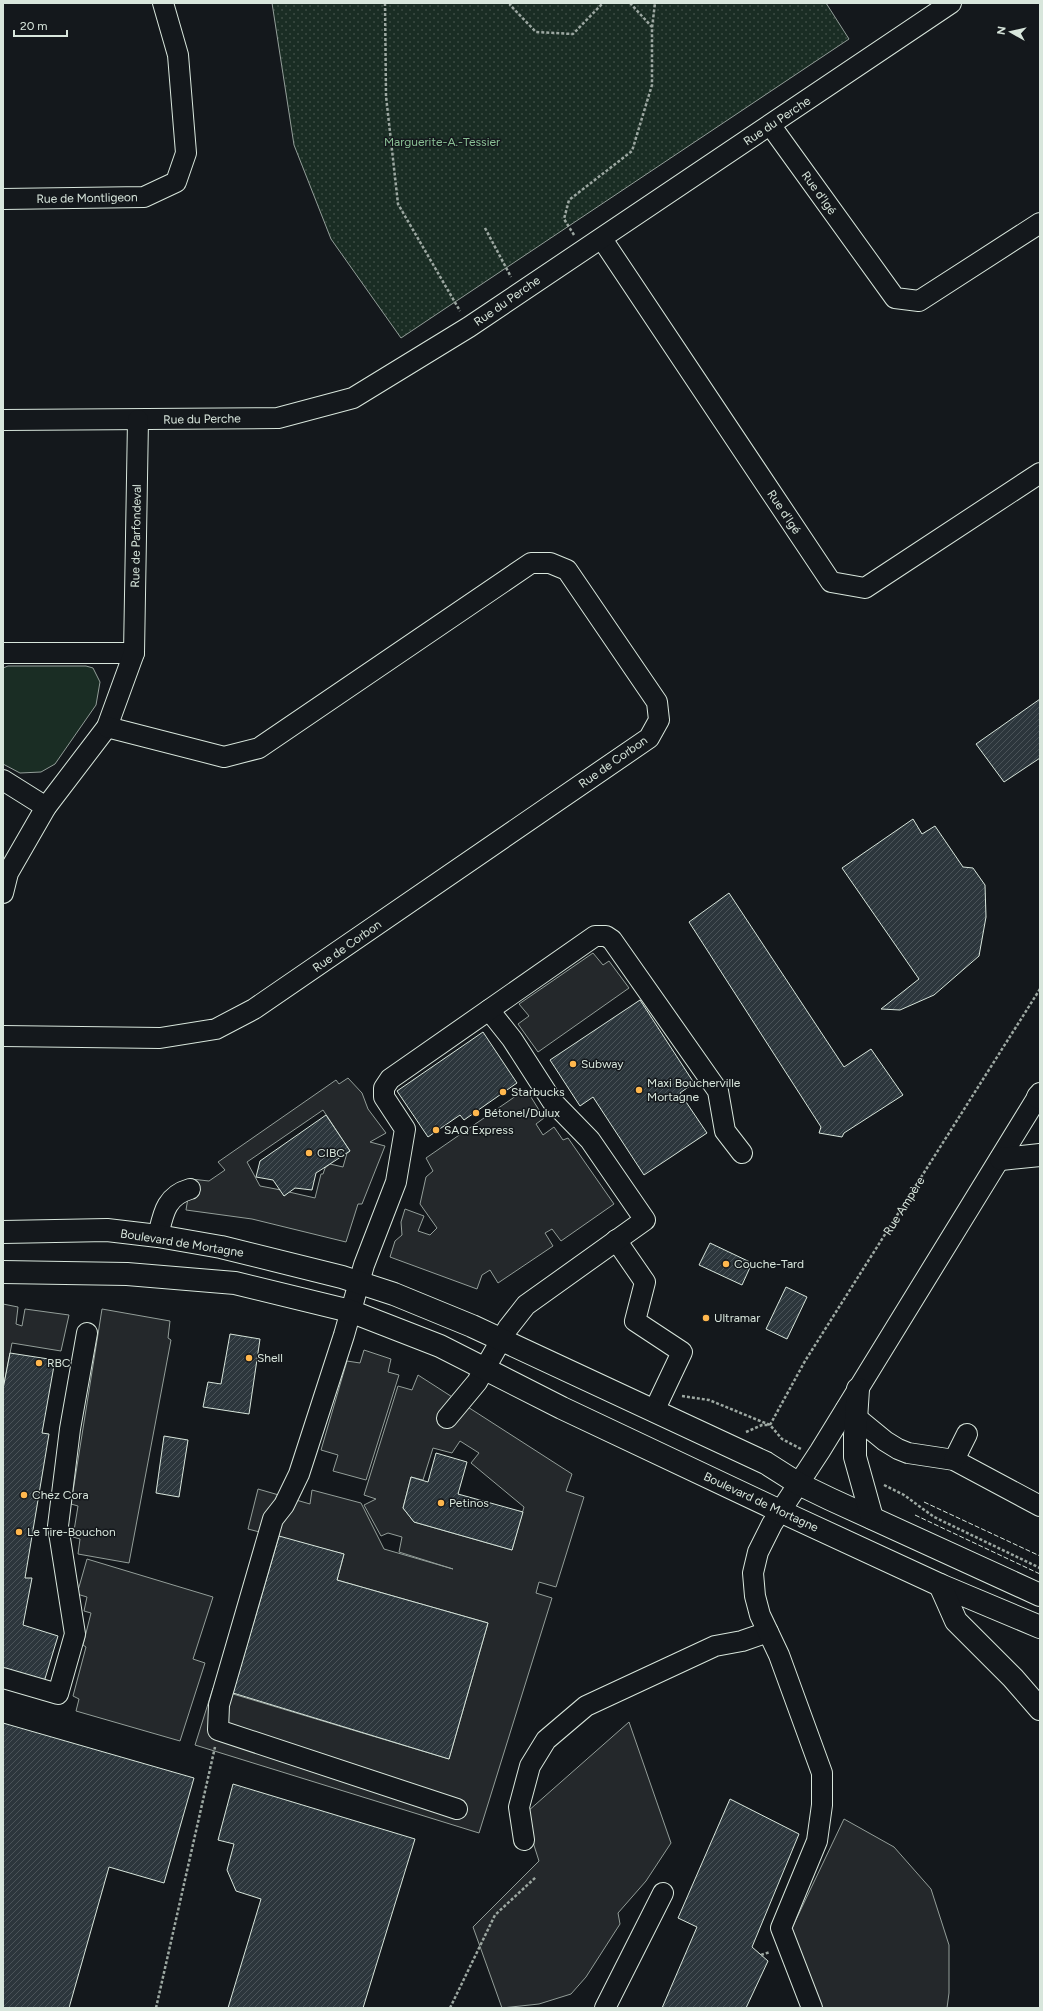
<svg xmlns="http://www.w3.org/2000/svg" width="1043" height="2011" font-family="Figtree,sans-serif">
  <defs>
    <pattern id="park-dots" width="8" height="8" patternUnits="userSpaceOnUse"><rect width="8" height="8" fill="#1a2d24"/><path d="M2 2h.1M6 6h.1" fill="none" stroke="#3b4b43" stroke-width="1.8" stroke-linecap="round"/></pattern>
    <pattern id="building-hatch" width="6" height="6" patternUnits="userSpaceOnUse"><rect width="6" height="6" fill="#2c363c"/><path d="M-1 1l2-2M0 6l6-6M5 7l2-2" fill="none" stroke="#4a5358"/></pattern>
  </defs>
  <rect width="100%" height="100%" fill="#14181c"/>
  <polygon fill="#1a2d24" stroke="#939e99" points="8,666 86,666 93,668 100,682 96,705 55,764 41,772 20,773 3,764 3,668"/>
  <polygon fill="url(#park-dots)" stroke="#939e99" points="272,3 826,3 849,39 401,338 331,239 294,145"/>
  <g fill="#24282b" stroke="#939e99" fill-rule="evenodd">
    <polygon points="593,953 603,965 609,961 629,988 538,1052 518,1024 529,1016 519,1004"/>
    <path d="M 348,1078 L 362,1093 L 368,1109 L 386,1133 L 370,1142 L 385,1146 L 362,1204 L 358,1204 L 346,1242 L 252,1219 L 186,1210 L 191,1179 L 209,1181 L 225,1170 L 218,1162 L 336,1080 L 339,1084 ZM 323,1110 L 350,1151 L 347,1153 L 343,1167 L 330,1164 L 325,1168 L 323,1174 L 321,1174 L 315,1198 L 289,1192 L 284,1196 L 281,1190 L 260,1186 L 247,1162 Z"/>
    <polygon points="526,1089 544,1118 536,1124 543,1135 554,1127 563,1140 568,1138 614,1204 561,1241 552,1229 545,1233 553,1246 498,1283 490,1270 482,1275 477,1289 390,1257 395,1241 402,1235 401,1222 405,1209 424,1216 418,1231 430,1235 437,1228 420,1204 426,1177 433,1171 426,1158"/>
    <polygon points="3,1304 18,1307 16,1324 22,1326 25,1309 69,1315 61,1351 12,1343 3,1389"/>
    <polygon points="102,1309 170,1321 168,1338 171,1340 129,1563 78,1554 80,1539 73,1537 78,1506 71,1504"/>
    <polygon points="364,1350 391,1359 388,1372 399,1375 366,1480 333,1471 338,1455 321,1450 347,1361 360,1363"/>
    <path d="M 418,1375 L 572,1474 L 566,1491 L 584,1497 L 556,1587 L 539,1582 L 536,1593 L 552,1598 L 479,1833 L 195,1745 L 213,1688 L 449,1759 L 488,1623 L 337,1580 L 344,1554 L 248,1529 L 258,1489 L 310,1504 L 312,1490 L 361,1503 L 384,1549 L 453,1569 L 399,1552 L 402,1537 L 388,1533 L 381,1536 L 364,1505 L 376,1499 L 364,1495 L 398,1386 L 412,1390 ZM 460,1441 L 479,1453 L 471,1463 L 524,1507 L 512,1550 L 414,1522 L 403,1508 L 411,1477 L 423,1480 L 433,1448 L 452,1453 Z"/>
    <polygon points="87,1559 213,1597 193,1659 205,1663 180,1741 76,1711 79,1699 73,1696 86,1647 83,1645 91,1613 84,1611 87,1597 77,1594"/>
    <polygon points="629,1722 671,1843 646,1881 618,1913 620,1924 586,1977 571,1994 539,2004 502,2008 473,1927 539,1861 530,1833 527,1812"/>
    <polygon points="844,1819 894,1847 931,1889 949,1945 949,1993 947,2008 820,2008 792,1928"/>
  </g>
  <g fill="url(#building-hatch)" stroke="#d8e6dc">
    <polygon points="1040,699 1040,758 1004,782 976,744"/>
    <polygon points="913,819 922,834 935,826 963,867 973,868 985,885 986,917 979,956 934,995 900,1010 881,1009 919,979 842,868"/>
    <polygon points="729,893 844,1067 871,1049 903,1095 844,1133 842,1137 819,1133 821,1127 689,922"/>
    <polygon points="640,1000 694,1083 680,1093 707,1133 644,1175 593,1097 580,1106 550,1060"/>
    <polygon points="483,1032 517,1083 464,1120 460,1115 428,1137 397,1091"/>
    <polygon points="326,1115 350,1151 316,1173 312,1190 295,1188 284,1196 273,1180 256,1177 260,1161"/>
    <polygon points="710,1243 752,1263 742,1285 699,1265"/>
    <polygon points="786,1287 807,1297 787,1339 766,1329"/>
    <polygon points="230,1334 260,1339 249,1414 203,1407 208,1382 221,1384"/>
    <polygon points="10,1353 55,1360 42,1433 49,1434 25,1578 32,1578 23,1625 58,1636 44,1682 3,1670 3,1389"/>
    <polygon points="164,1436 188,1440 179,1497 156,1493"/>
    <polygon points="436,1453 467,1462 458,1494 523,1512 512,1550 414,1522 403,1508 411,1477 428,1482"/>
    <polygon points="279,1536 344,1554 337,1580 488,1623 449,1759 233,1693"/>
    <polygon points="3,1723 194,1778 164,1883 109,1867 69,2008 3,2008"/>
    <polygon points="233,1784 415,1839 363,2008 228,2008 261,1899 236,1891 227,1870 234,1844 218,1840"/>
    <polygon points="730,1799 799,1834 752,1947 768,1961 746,2008 662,2008 697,1927 678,1918"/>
  </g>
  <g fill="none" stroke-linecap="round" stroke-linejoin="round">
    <defs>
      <g id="minor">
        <polyline points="771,126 895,298 919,301 1040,223"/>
        <polyline points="3,199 144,197 176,182 186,153 178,55 163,3"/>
        <polyline points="602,239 831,582 865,588 1040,473"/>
        <polyline points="3,420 278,418 353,398 469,327 951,3"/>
        <polyline points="3,653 134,653"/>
        <polyline points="3,780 46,807"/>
        <polyline points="3,893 8,873 46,807 107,727 134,653 138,420"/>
        <polyline points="3,1036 160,1038 216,1029 254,1009 649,738 659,720 657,702 567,570 550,563 531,563 259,748 224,757 107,727"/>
        <path d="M 158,1236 C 163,1215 165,1196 190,1189"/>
        <polyline points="616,1240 645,1282 635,1321 682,1352 654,1411"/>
        <polyline points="846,1409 885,1441 898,1449 908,1453 954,1460 1040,1506"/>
        <polyline points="447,1418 477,1382 508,1328 526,1305 645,1220 590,1140 552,1101 512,1039 489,1010"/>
        <polyline points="954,1460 967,1434"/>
        <polyline points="3,1678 58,1694 75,1634 58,1526 70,1429 87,1333"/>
        <polyline points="457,1809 218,1730 219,1705 273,1519 284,1505 299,1474 344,1335 364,1265 396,1182 405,1129 384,1097 384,1088 390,1079 595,936 606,936 612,940 718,1091 725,1131 742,1153"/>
        <polyline points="524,1840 519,1807 530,1766 546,1740 586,1706 715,1646 742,1641 768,1632"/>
        <polyline points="605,2008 663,1893"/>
        <polyline points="812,2008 781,1928 817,1841 822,1805 822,1773 779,1655 760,1615 755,1596 753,1573 758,1552 772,1524 820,1451 1040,1093"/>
      </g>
      <g id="major">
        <polyline points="3,1232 107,1230 158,1236 221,1247 342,1277 394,1294 472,1326 766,1463 799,1484 830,1499 1040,1595"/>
        <polyline points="3,1272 127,1274 235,1283 350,1311 440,1346 562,1408 780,1511 940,1585 1040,1627"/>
        <polyline points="858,1389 855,1435 855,1457 872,1518"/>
      </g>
      <g id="highway">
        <polyline points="1038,1097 1040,1098"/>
        <polyline points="1001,1159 1040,1155"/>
        <polyline points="940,1585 956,1621 1013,1678 1040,1709"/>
      </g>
    </defs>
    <use href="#minor" stroke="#d8e6dc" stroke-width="22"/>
    <use href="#major" stroke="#d8e6dc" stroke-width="24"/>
    <use href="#highway" stroke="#d8e6dc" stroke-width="24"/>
    <g stroke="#9da8a2" stroke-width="2.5" stroke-dasharray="3 2" stroke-linecap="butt">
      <polyline points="385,3 386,96 398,204 460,311"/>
      <polyline points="511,3 510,5 536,32 573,34 603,3"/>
      <polyline points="630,3 652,27"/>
      <polyline points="485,228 511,277"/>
      <polyline points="574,235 564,219 569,200 632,151 652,85 652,28 655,3"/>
      <polyline points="682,1396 709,1400 770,1425 782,1439 801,1449"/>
      <polyline points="770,1425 805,1361 1040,989"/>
      <polyline points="746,1432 762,1425 769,1425"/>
      <polyline points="884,1485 904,1495 934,1517 1040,1568"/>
      <polyline points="761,1955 770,1952"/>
      <polyline points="156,2008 215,1747"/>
      <polyline points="450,2008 495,1915 536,1877"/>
    </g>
    <use href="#minor" stroke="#14181c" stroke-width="20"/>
    <use href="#major" stroke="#14181c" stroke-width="22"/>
    <use href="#highway" stroke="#14181c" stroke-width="22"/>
    <g stroke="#d8e6dc" stroke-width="1" stroke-dasharray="5 2" stroke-linecap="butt">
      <polyline points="924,1502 1040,1556"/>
      <polyline points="915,1515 1040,1574"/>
    </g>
  </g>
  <g fill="#ffb74d" stroke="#14181c" stroke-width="1.5">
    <circle cx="573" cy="1064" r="4"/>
    <circle cx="639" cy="1090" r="4"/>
    <circle cx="503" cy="1092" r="4"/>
    <circle cx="476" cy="1113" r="4"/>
    <circle cx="436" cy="1130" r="4"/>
    <circle cx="309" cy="1153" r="4"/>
    <circle cx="726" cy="1264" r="4"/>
    <circle cx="706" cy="1318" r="4"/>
    <circle cx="249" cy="1358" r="4"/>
    <circle cx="39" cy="1363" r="4"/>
    <circle cx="24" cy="1495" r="4"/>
    <circle cx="441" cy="1503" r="4"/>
    <circle cx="19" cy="1532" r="4"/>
  </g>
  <g text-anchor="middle" stroke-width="3" stroke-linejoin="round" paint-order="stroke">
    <g font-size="12" fill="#d8e6dc" stroke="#14181c">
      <text transform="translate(777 121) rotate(-34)" y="4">Rue du Perche</text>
      <text transform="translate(819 193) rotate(54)" y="4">Rue d'Igé</text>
      <text transform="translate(87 198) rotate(-1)" y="4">Rue de Montligeon</text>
      <text transform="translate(507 301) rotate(-35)" y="4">Rue du Perche</text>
      <text transform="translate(202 419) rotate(-1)" y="4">Rue du Perche</text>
      <text transform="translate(784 512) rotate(56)" y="4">Rue d'Igé</text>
      <text transform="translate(136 536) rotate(-89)" y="4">Rue de Parfondeval</text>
      <text transform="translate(613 762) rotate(-35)" y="4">Rue de Corbon</text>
      <text transform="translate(347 946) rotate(-35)" y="4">Rue de Corbon</text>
      <text transform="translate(904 1206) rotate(-58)" y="4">Rue Ampère</text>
      <text transform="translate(182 1243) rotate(9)" y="4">Boulevard de Mortagne</text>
      <text transform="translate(761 1502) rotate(25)" y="4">Boulevard de Mortagne</text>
    </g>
    <g font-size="12" fill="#8ac095" stroke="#14181c">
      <text x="442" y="146">Marguerite-A.-Tessier</text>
    </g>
    <g font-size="12" fill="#d8e6dc" stroke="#14181c" text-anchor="start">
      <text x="581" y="1068">Subway</text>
      <text x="647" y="1087">Maxi Boucherville<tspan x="647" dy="14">Mortagne</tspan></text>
      <text x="511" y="1096">Starbucks</text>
      <text x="484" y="1117">Bétonel/Dulux</text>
      <text x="444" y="1134">SAQ Express</text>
      <text x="317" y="1157">CIBC</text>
      <text x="734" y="1268">Couche-Tard</text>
      <text x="714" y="1322">Ultramar</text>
      <text x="257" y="1362">Shell</text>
      <text x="47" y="1367">RBC</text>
      <text x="32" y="1499">Chez Cora</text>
      <text x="449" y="1507">Petinos</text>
      <text x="27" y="1536">Le Tire-Bouchon</text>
    </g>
  </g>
  <rect width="1043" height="2011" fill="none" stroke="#d8e6dc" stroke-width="8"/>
  <g transform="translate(1011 32) rotate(278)" stroke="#14181c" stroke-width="3" paint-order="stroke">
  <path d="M0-3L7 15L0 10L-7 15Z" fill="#d8e6dc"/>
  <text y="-6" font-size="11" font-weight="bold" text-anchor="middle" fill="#d8e6dc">N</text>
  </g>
  <path d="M14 30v6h53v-6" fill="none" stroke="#d8e6dc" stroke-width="2"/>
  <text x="20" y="30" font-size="12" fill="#d8e6dc" stroke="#14181c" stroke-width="3" paint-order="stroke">20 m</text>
</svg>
